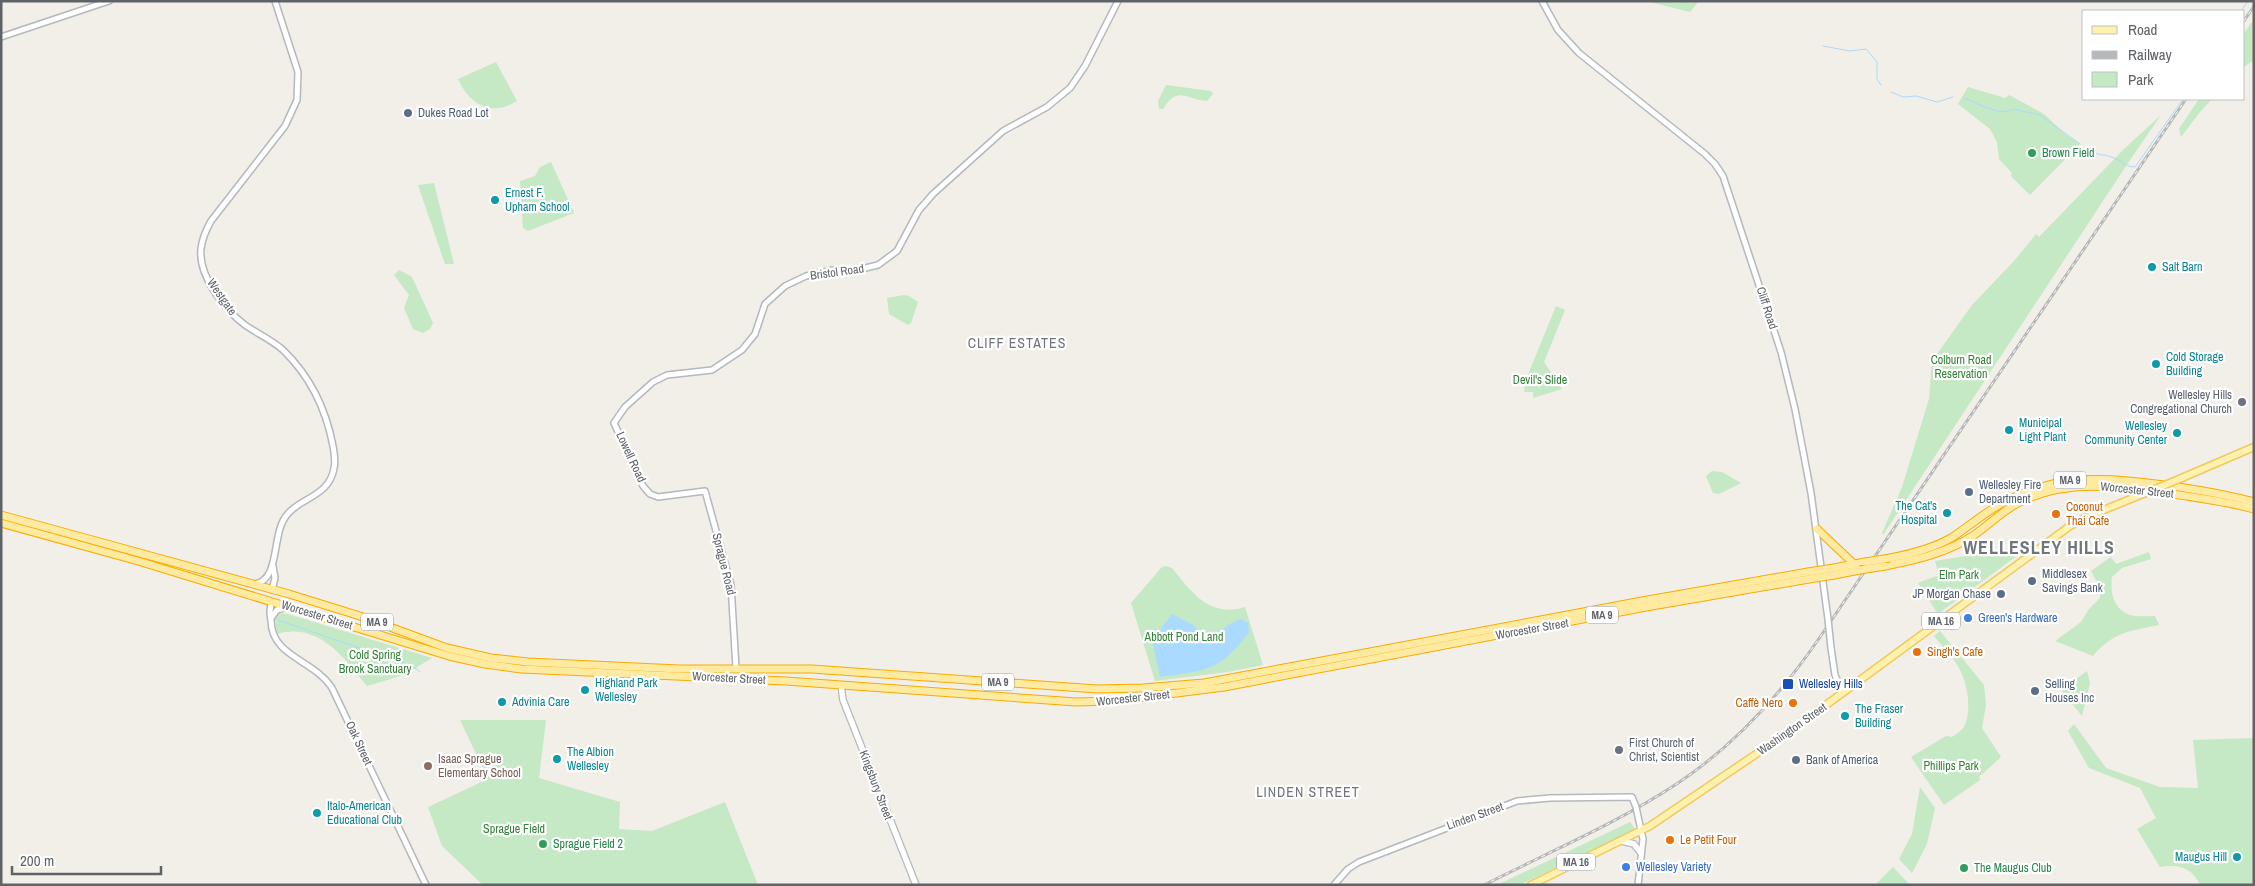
<svg xmlns="http://www.w3.org/2000/svg" width="2255" height="886" font-family="'Archivo Narrow',sans-serif">
  <rect width="100%" height="100%" fill="#f1efe8"/>
  <g fill="#c5e8c5">
    <polygon points="1646,1 1699,1 1690,12"/>
    <polygon points="2254,19 2254,60 2244,67 2244,33"/>
    <path d="M 496,62 L 517,101 C 491,117 470,105 458,79 Z"/>
    <path d="M 1166,85 L 1211,91 L 1213,94 L 1207,101 C 1186,99 1177,85 1163,109 L 1159,109 L 1158,101 Z"/>
    <polygon points="1968,87 2005,98 2009,95 2044,114 2065,134 2080,144 2030,195 2011,176 2012,173 1999,159 1997,142 1990,129 1958,104"/>
    <polygon points="2199,99 2212,99 2200,112 2181,137 2179,129"/>
    <polygon points="2161,115 2128,163 1883,535 1882,533 1902,487 1929,399 1932,361 1972,305 2014,261 2036,234 2039,237 2124,149"/>
    <polygon points="551,162 574,213 528,231 523,228 520,181 535,176 540,167"/>
    <polygon points="434,183 454,264 445,264 418,185"/>
    <polygon points="399,270 412,277 433,323 430,329 423,333 413,329 404,308 409,295 394,275"/>
    <polygon points="904,295 909,296 918,302 911,323 908,325 889,314 887,298"/>
    <polygon points="1556,306 1565,310 1544,362 1562,389 1533,398 1533,392 1524,392 1525,382"/>
    <polygon points="1712,471 1722,472 1741,483 1719,494 1713,493 1706,476"/>
    <polygon points="2015,548 2018,555 1938,614 1918,583 1939,575 1935,561"/>
    <path d="M 2149,552 L 2151,559 L 2122,568 L 2112,577 C 2110,592 2113,609 2130,615 C 2136,617 2147,616 2155,616 L 2159,625 C 2131,631 2112,632 2093,656 L 2055,641 L 2081,622 L 2089,609 L 2100,598 L 2100,588 L 2091,571 L 2111,557 L 2116,564 Z"/>
    <path d="M 1166,566 L 1172,568 C 1192,593 1210,618 1245,607 L 1263,665 L 1228,672 L 1155,681 L 1131,603 L 1162,567 Z"/>
    <path d="M 280,613 L 288,614 L 432,658 L 404,675 L 367,686 C 344,657 318,622 277,634 L 275,619 Z"/>
    <path d="M 1940,631 L 1984,685 L 1986,705 L 1982,728 L 2001,757 L 1979,777 L 1980,780 L 1944,805 L 1911,757 L 1946,736 L 1952,737 C 1956,734 1961,731 1964,727 C 1973,709 1967,679 1956,663 C 1950,653 1941,645 1934,636 Z"/>
    <polygon points="2087,671 2090,683 2082,716 2061,690"/>
    <polygon points="460,720 546,720 539,778 620,802 619,829 652,831 725,802 758,885 483,885 442,846 428,807 488,779"/>
    <path d="M 2074,724 L 2106,768 L 2160,787 L 2198,788 L 2193,740 L 2254,738 L 2254,885 L 2200,885 C 2192,867 2178,864 2160,867 L 2137,829 L 2156,818 L 2140,788 L 2089,768 L 2068,731 Z"/>
    <polygon points="1920,787 1935,808 1927,844 1912,873 1899,859 1912,834"/>
    <polygon points="1630,822 1635,829 1632,832 1519,885 1497,885"/>
    <polygon points="1893,867 1910,885 1875,885"/>
  </g>
  <path fill="#aadaff" d="M 1172,614 L 1193,625 L 1204,635 C 1220,637 1226,623 1241,619 L 1248,623 L 1249,632 C 1219,672 1207,670 1160,677 L 1150,630 L 1161,629 Z"/>
  <g fill="none" stroke-linecap="round" stroke-linejoin="round">
    <g stroke="#aadaff" stroke-width="1">
      <polyline points="1668,2 1668,1"/>
      <polyline points="2241,11 2248,1"/>
      <polyline points="1823,46 1850,51 1866,49 1877,62 1877,79 1881,85"/>
      <polyline points="1891,92 1903,97 1916,96 1937,102 1953,97"/>
      <path d="M 1964,98 C 1978,103 1998,117 2013,109 L 2040,115 L 2080,144"/>
      <path d="M 2087,149 C 2100,157 2102,153 2114,158 C 2122,161 2126,167 2135,167 L 2183,99"/>
      <path d="M 278,620 L 362,649 L 372,658 C 383,654 412,664 420,672"/>
    </g>
    <defs>
      <g id="tertiary">
        <polyline points="1542,1 1558,30 1579,53 1705,154 1715,164 1723,176 1781,352 1795,409 1811,493 1828,619"/>
        <polyline points="1,37 109,1"/>
        <path d="M 255,584 C 278,580 273,543 282,523 C 293,497 329,500 334,468 C 336,461 334,453 333,446 C 326,409 311,377 283,350 C 272,340 258,334 245,325 C 225,310 198,276 201,249 C 202,239 206,230 211,221 L 285,126 L 297,100 L 298,72 L 275,1"/>
        <polyline points="272,590 275,578 273,566"/>
        <path d="M 272,602 C 269,609 270,614 271,621 C 272,657 313,659 332,688 L 426,885"/>
        <polyline points="271,618 277,610 288,607"/>
        <polyline points="1831,648 1835,675 1843,693"/>
        <polyline points="736,668 731,585 705,491 658,497 650,494 643,486 614,423 625,407 653,382 667,375 712,370 742,350 755,334 765,304 785,286 806,276 833,270 857,270 878,265 897,251 919,210 933,194 1003,131 1047,107 1070,88 1085,66 1118,1"/>
        <polyline points="1334,885 1348,869 1359,862 1517,801 1550,798 1632,797 1636,807"/>
        <polyline points="1638,885 1643,839 1639,821"/>
      </g>
      <g id="secondary">
        <polyline points="841,685 843,700 916,885"/>
        <polyline points="1622,841 1634,844 1641,853"/>
      </g>
      <g id="primary">
        <polyline points="2177,480 2254,447"/>
        <polyline points="1531,885 1650,826 1796,727 2070,526 2084,518 2143,494"/>
      </g>
      <g id="trunk">
        <polyline points="1,515 289,594 360,616 447,648 491,658 528,662 679,669 812,669 1097,689 1143,688 1204,683 1642,601 1808,572"/>
        <polyline points="1,523 138,561 449,656 485,664 521,669 786,681 1076,702 1113,701 1224,687 1646,607 1809,579"/>
        <polyline points="1817,529 1854,564"/>
        <path d="M 1890,558 C 1911,554 1932,549 1951,538 C 1970,526 1987,510 2008,500 C 2059,474 2109,477 2164,485 C 2194,489 2224,494 2254,502"/>
        <path d="M 1885,566 C 1916,560 1947,553 1974,535 C 1989,525 2003,510 2020,502 C 2066,479 2116,486 2165,493 C 2195,497 2224,501 2254,509"/>
        <polyline points="1834,568 1865,562"/>
        <polyline points="1834,575 1860,570"/>
      </g>
    </defs>
    <use href="#tertiary" stroke="#b5b8bc" stroke-width="8"/>
    <use href="#secondary" stroke="#b6babf" stroke-width="8"/>
    <use href="#primary" stroke="#f2c960" stroke-width="9"/>
    <use href="#trunk" stroke="#f9ab00" stroke-width="9"/>
    <use href="#tertiary" stroke="#fff" stroke-width="5"/>
    <use href="#secondary" stroke="#fff" stroke-width="5.5"/>
    <use href="#primary" stroke="#fff2af" stroke-width="6"/>
    <use href="#trunk" stroke="#feeaa1" stroke-width="7"/>
    <defs>
      <g id="rail">
        <polyline points="2244,21 2254,6"/>
        <path d="M 1484,885 C 1549,852 1618,823 1678,783 C 1735,745 1780,695 1818,640 L 2186,99"/>
      </g>
    </defs>
    <use href="#rail" stroke="#b6b7b8" stroke-width="3"/>
    <use href="#rail" stroke="#fff" stroke-width="1" stroke-dasharray="4" stroke-linecap="butt"/>
    <defs>
      <g id="tertiary-bridge">
        <polyline points="1828,619 1831,648"/>
        <polyline points="1636,807 1639,821"/>
      </g>
      <polyline id="primary-bridge" points="2143,494 2177,480"/>
      <g id="trunk-bridge">
        <polyline points="1865,562 1890,558"/>
        <polyline points="1860,570 1885,566"/>
        <polyline points="1808,572 1834,568"/>
        <polyline points="1809,579 1834,575"/>
      </g>
    </defs>
    <use href="#tertiary-bridge" stroke="#b5b8bc" stroke-width="8" stroke-linecap="butt"/>
    <use href="#primary-bridge" stroke="#f2c960" stroke-width="9" stroke-linecap="butt"/>
    <use href="#trunk-bridge" stroke="#f9ab00" stroke-width="9" stroke-linecap="butt"/>
    <use href="#tertiary-bridge" stroke="#fff" stroke-width="5"/>
    <use href="#primary-bridge" stroke="#fff2af" stroke-width="6"/>
    <use href="#trunk-bridge" stroke="#feeaa1" stroke-width="7"/>
  </g>
  <g fill="#5c6f8a" stroke="#fff" stroke-width="2">
    <circle cx="408" cy="113" r="5"/>
    <circle cx="1969" cy="492" r="5"/>
    <circle cx="2032" cy="581" r="5"/>
    <circle cx="2001" cy="594" r="5"/>
    <circle cx="2035" cy="691" r="5"/>
    <circle cx="1796" cy="760" r="5"/>
  </g>
  <g fill="#2e9e5b" stroke="#fff" stroke-width="2">
    <circle cx="2032" cy="153" r="5"/>
    <circle cx="543" cy="844" r="5"/>
    <circle cx="1964" cy="868" r="5"/>
  </g>
  <g fill="#0f9aa8" stroke="#fff" stroke-width="2">
    <circle cx="495" cy="200" r="5"/>
    <circle cx="2152" cy="267" r="5"/>
    <circle cx="2156" cy="364" r="5"/>
    <circle cx="2009" cy="430" r="5"/>
    <circle cx="2177" cy="433" r="5"/>
    <circle cx="1947" cy="513" r="5"/>
    <circle cx="585" cy="690" r="5"/>
    <circle cx="502" cy="702" r="5"/>
    <circle cx="1845" cy="716" r="5"/>
    <circle cx="557" cy="759" r="5"/>
    <circle cx="317" cy="813" r="5"/>
    <circle cx="2237" cy="857" r="5"/>
  </g>
  <g fill="#6b7280" stroke="#fff" stroke-width="2">
    <circle cx="2242" cy="402" r="5"/>
    <circle cx="1619" cy="750" r="5"/>
  </g>
  <g fill="#e8710a" stroke="#fff" stroke-width="2">
    <circle cx="2056" cy="514" r="5"/>
    <circle cx="1917" cy="652" r="5"/>
    <circle cx="1793" cy="703" r="5"/>
    <circle cx="1670" cy="840" r="5"/>
  </g>
  <g fill="#3f7fe0" stroke="#fff" stroke-width="2">
    <circle cx="1968" cy="618" r="5"/>
    <circle cx="1626" cy="867" r="5"/>
  </g>
  <rect fill="#1a4fb4" stroke="#fff" stroke-width="2" x="1782" y="678" width="12" height="12" rx="2.5"/>
  <circle fill="#8d6e63" stroke="#fff" stroke-width="2" cx="428" cy="766" r="5"/>
  <g text-anchor="middle" stroke-width="4.5" stroke-linejoin="round" paint-order="stroke">
    <g fill="#fff" stroke="#8f9295" stroke-width="1">
      <rect x="2054" y="471.5" width="32" height="17" rx="4"/>
      <rect x="1586" y="606.5" width="32" height="17" rx="4"/>
      <rect x="1922" y="612.5" width="38" height="17" rx="4"/>
      <rect x="361" y="613.5" width="32" height="17" rx="4"/>
      <rect x="982" y="673.5" width="32" height="17" rx="4"/>
      <rect x="1557" y="853.5" width="38" height="17" rx="4"/>
    </g>
    <g font-size="11" font-weight="bold" fill="#5f6368">
      <text x="2070" y="484">MA 9</text>
      <text x="1602" y="619">MA 9</text>
      <text x="1941" y="625">MA 16</text>
      <text x="377" y="626">MA 9</text>
      <text x="998" y="686">MA 9</text>
      <text x="1576" y="866">MA 16</text>
    </g>
    <g font-size="12" fill="#4e5e75" stroke="#fff" text-anchor="start">
      <text x="418" y="117">Dukes Road Lot</text>
      <text x="1979" y="489">Wellesley Fire<tspan x="1979" dy="14">Department</tspan></text>
      <text x="2042" y="578">Middlesex<tspan x="2042" dy="14">Savings Bank</tspan></text>
      <text x="1991" y="598" text-anchor="end">JP Morgan Chase</text>
      <text x="2045" y="688">Selling<tspan x="2045" dy="14">Houses Inc</tspan></text>
      <text x="1806" y="764">Bank of America</text>
    </g>
    <g font-size="12" fill="#27864d" stroke="#fff" text-anchor="start">
      <text x="2042" y="157">Brown Field</text>
      <text x="553" y="848">Sprague Field 2</text>
      <text x="1974" y="872">The Maugus Club</text>
    </g>
    <g font-size="12" fill="#0d838f" stroke="#fff" text-anchor="start">
      <text x="505" y="197">Ernest F.<tspan x="505" dy="14">Upham School</tspan></text>
      <text x="2162" y="271">Salt Barn</text>
      <text x="2166" y="361">Cold Storage<tspan x="2166" dy="14">Building</tspan></text>
      <text x="2019" y="427">Municipal<tspan x="2019" dy="14">Light Plant</tspan></text>
      <text x="2167" y="430" text-anchor="end">Wellesley<tspan x="2167" dy="14">Community Center</tspan></text>
      <text x="1937" y="510" text-anchor="end">The Cat's<tspan x="1937" dy="14">Hospital</tspan></text>
      <text x="595" y="687">Highland Park<tspan x="595" dy="14">Wellesley</tspan></text>
      <text x="512" y="706">Advinia Care</text>
      <text x="1855" y="713">The Fraser<tspan x="1855" dy="14">Building</tspan></text>
      <text x="567" y="756">The Albion<tspan x="567" dy="14">Wellesley</tspan></text>
      <text x="327" y="810">Italo-American<tspan x="327" dy="14">Educational Club</tspan></text>
      <text x="2227" y="861" text-anchor="end">Maugus Hill</text>
    </g>
    <g font-size="12" fill="#5f6368" stroke="#fff">
      <text transform="translate(837 272) rotate(-8)" y="4">Bristol Road</text>
      <text transform="translate(222 297) rotate(55)" y="4">Westgate</text>
      <text transform="translate(1767 308) rotate(72)" y="4">Cliff Road</text>
      <text transform="translate(631 457) rotate(65)" y="4">Lowell Road</text>
      <text transform="translate(2137 490) rotate(6)" y="4">Worcester Street</text>
      <text transform="translate(724 564) rotate(76)" y="4">Sprague Road</text>
      <text transform="translate(317 615) rotate(17)" y="4">Worcester Street</text>
      <text transform="translate(1532 629) rotate(-10)" y="4">Worcester Street</text>
      <text transform="translate(729 678) rotate(3)" y="4">Worcester Street</text>
      <text transform="translate(1133 698) rotate(-6)" y="4">Worcester Street</text>
      <text transform="translate(1792 729) rotate(-35)" y="4">Washington Street</text>
      <text transform="translate(359 743) rotate(65)" y="4">Oak Street</text>
      <text transform="translate(876 785) rotate(69)" y="4">Kingsbury Street</text>
      <text transform="translate(1475 816) rotate(-20)" y="4">Linden Street</text>
    </g>
    <g font-size="12" fill="#348238" stroke="#fff">
      <text x="1961" y="364">Colburn Road<tspan x="1961" dy="14">Reservation</tspan></text>
      <text x="1540" y="384">Devil's Slide</text>
      <text x="1959" y="579">Elm Park</text>
      <text x="1184" y="641">Abbott Pond Land</text>
      <text x="375" y="659">Cold Spring<tspan x="375" dy="14">Brook Sanctuary</tspan></text>
      <text x="1951" y="770">Phillips Park</text>
      <text x="514" y="833">Sprague Field</text>
    </g>
    <g font-size="12" fill="#5b616d" stroke="#fff" text-anchor="end">
      <text x="2232" y="399">Wellesley Hills<tspan x="2232" dy="14">Congregational Church</tspan></text>
      <text x="1629" y="747" text-anchor="start">First Church of<tspan x="1629" dy="14">Christ, Scientist</tspan></text>
    </g>
    <g font-size="12" fill="#c56008" stroke="#fff" text-anchor="start">
      <text x="2066" y="511">Coconut<tspan x="2066" dy="14">Thai Cafe</tspan></text>
      <text x="1927" y="656">Singh's Cafe</text>
      <text x="1783" y="707" text-anchor="end">Caffè Nero</text>
      <text x="1680" y="844">Le Petit Four</text>
    </g>
    <g font-size="12" fill="#366cbe" stroke="#fff" text-anchor="start">
      <text x="1978" y="622">Green's Hardware</text>
      <text x="1636" y="871">Wellesley Variety</text>
    </g>
    <g font-size="12" fill="#164399" stroke="#fff" text-anchor="start">
      <text x="1799" y="688">Wellesley Hills</text>
    </g>
    <g font-size="12" fill="#785e54" stroke="#fff" text-anchor="start">
      <text x="438" y="763">Isaac Sprague<tspan x="438" dy="14">Elementary School</tspan></text>
    </g>
    <g font-size="14" letter-spacing="1" fill="#70757a" stroke="#fff">
      <text x="1017" y="348">CLIFF ESTATES</text>
      <text x="1308" y="797">LINDEN STREET</text>
    </g>
    <g font-size="18" font-weight="bold" letter-spacing="1" fill="#70757a" stroke="#fff">
      <text x="2039" y="554">WELLESLEY HILLS</text>
    </g>
  </g>
  <rect width="2255" height="886" fill="none" stroke="#5f6368" stroke-width="5"/>
  <rect x="2082" y="10" width="162" height="90" fill="#ffffff" stroke="#bfc1c3"/>
  <rect x="2092" y="26" width="25" height="8" fill="#fff2af" stroke="#bfc1c3"/>
  <text x="2128" y="35" font-size="15" fill="#5f6368">Road</text>
  <rect x="2092" y="51" width="25" height="8" fill="#b6b7b8" stroke="#bfc1c3"/>
  <text x="2128" y="60" font-size="15" fill="#5f6368">Railway</text>
  <rect x="2092" y="72" width="25" height="15" fill="#c5e8c5" stroke="#bfc1c3"/>
  <text x="2128" y="85" font-size="15" fill="#5f6368">Park</text>
  <path d="M12 866v8h149v-8" fill="none" stroke="#5f6368" stroke-width="2.5"/>
  <text x="20" y="866" font-size="15" fill="#5f6368" stroke="#ffffff" stroke-width="4" paint-order="stroke">200 m</text>
</svg>
